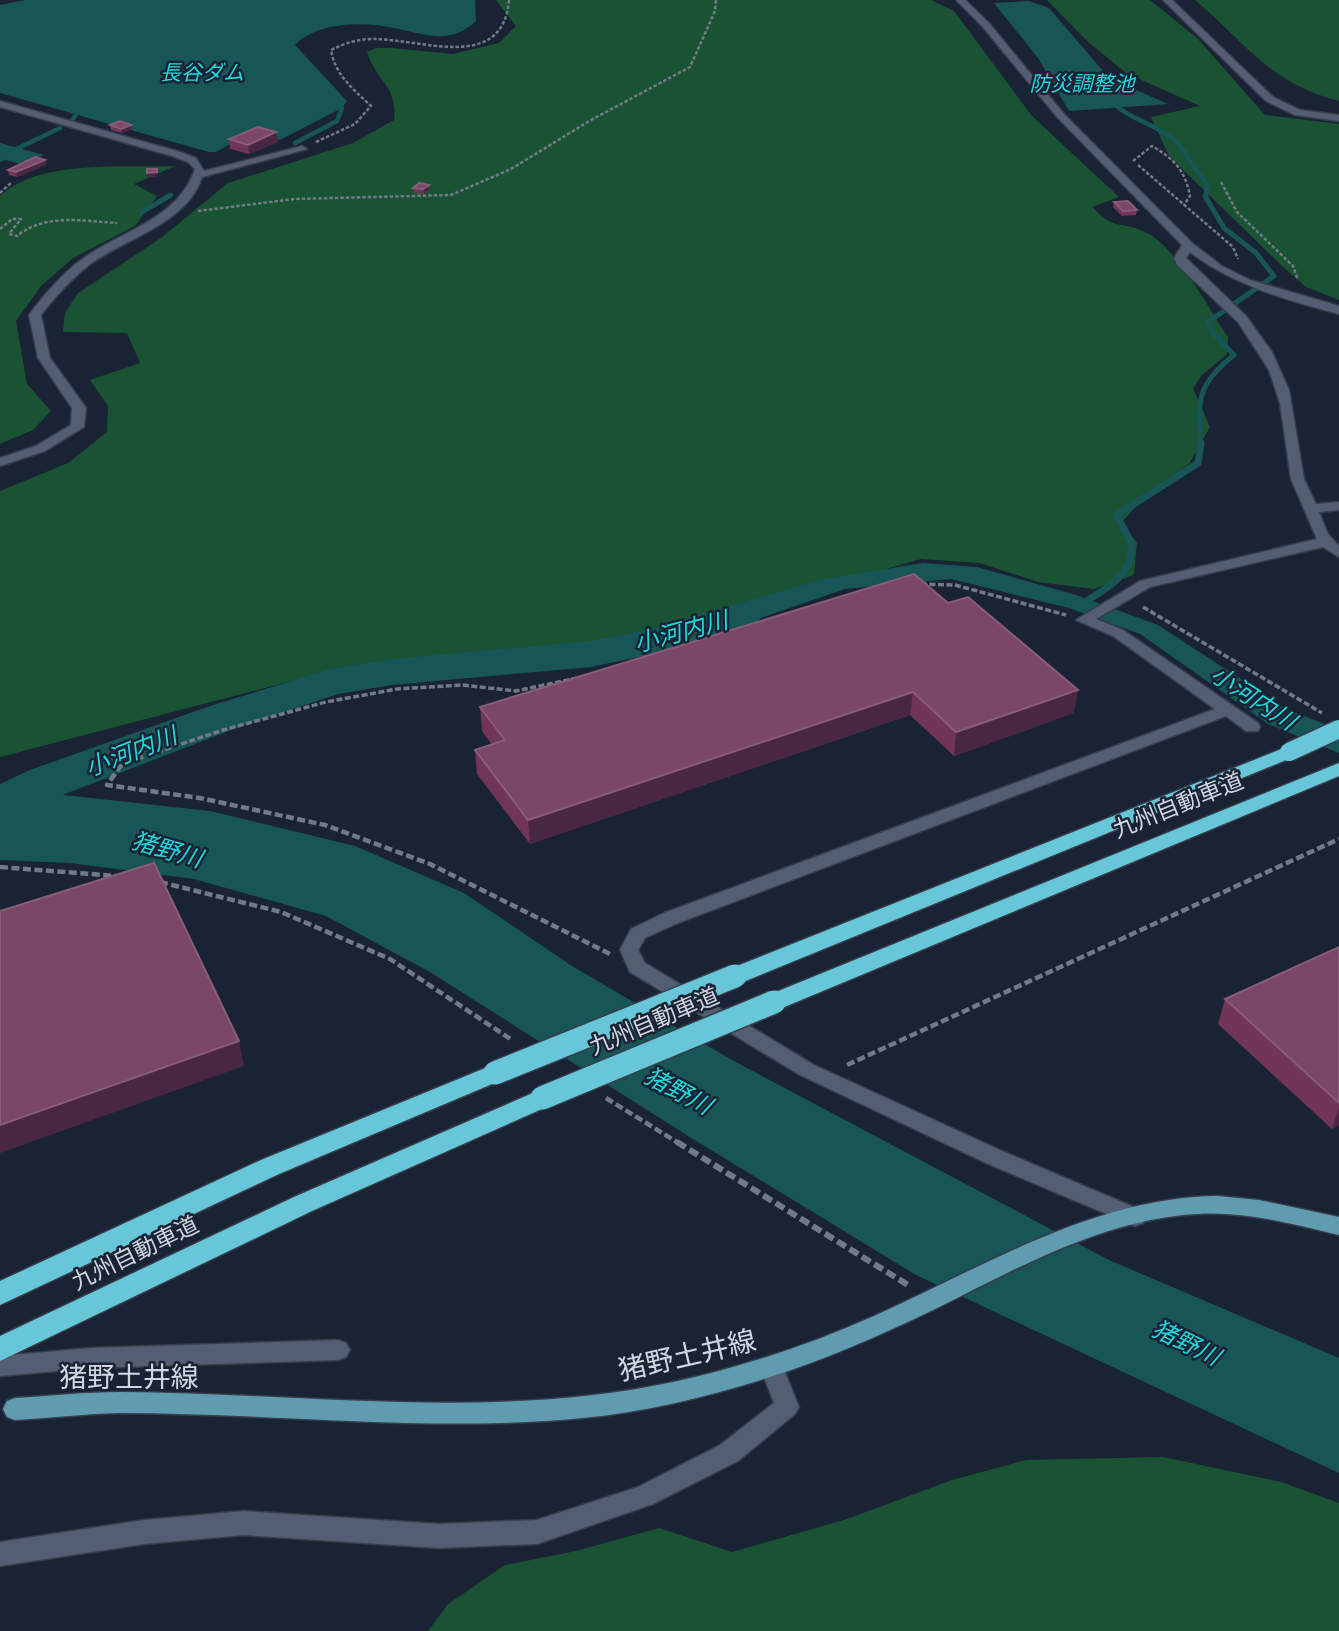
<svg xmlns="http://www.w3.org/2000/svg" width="1339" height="1631" font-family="'Fira Sans','Noto Sans JP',sans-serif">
  <rect width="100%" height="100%" fill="#1a2334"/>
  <g fill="#195333">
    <path d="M 496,0 L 931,0 L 954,11 L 1032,116 L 1119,197 L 1092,207 C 1116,232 1120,220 1145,232 C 1176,246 1208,308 1228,337 L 1227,354 L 1202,375 L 1193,388 L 1210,427 L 1189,464 L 1151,490 L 1122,522 L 1137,543 L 1134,575 L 1094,589 L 1038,582 L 980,563 L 921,559 L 668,631 L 530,651 L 444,655 L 334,670 L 0,757 L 0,491 L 68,463 L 107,432 L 108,406 L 90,380 L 140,363 L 127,333 L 63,332 L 65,313 L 78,293 L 161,238 L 228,183 L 353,143 L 394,120 C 398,86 376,81 367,52 L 376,48 L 392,48 L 453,54 L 499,43 L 516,26 Z"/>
    <polygon points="1047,0 1150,0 1198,39 1265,115 1339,124 1339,300 1306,287 1283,267 1169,156 1151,117 1200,106 1126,73 1087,41"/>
    <path d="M 1195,0 L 1339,0 L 1339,101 C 1270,84 1246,43 1195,0 Z"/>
    <path d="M 175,166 L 134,184 L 157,196 L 135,226 L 73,258 L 41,286 L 16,321 L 27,384 L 51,411 L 33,430 L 0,444 L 0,196 C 39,159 124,168 175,166 Z"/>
    <polygon points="1163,1457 1281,1482 1339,1503 1339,1631 428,1631 448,1604 505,1565 576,1551 659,1528 732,1552 847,1519 952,1480 1026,1460"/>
  </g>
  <g fill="#175557">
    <path d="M 26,0 L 475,0 L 476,21 C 449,46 425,34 394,28 C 364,21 316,22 295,45 L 347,101 L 342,108 L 280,140 L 251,132 L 216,152 L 209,152 L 0,93 L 0,5 Z"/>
    <polygon points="1029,1 1049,8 1109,78 1168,104 1069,111 1038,58 994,3"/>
    <polygon points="0,143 44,155 24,165 6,160 0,162"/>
    <polygon points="923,563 977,567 1076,595 1158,625 1287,709 1339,730 1339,753 1268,724 1140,634 1069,608 951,579 845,589 691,642 656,627 823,579"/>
    <polygon points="0,788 210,811 355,846 464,893 572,966 732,1060 1109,1260 1339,1358 1339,1473 916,1275 688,1136 430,972 326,916 194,879 70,863 0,860"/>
  </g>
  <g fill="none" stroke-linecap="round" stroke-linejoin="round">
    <g stroke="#175557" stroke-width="4.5">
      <path d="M 1112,102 C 1130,120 1154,123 1173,139 C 1187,151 1194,170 1207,184 L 1206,198"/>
      <polyline points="71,122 84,103"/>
      <polyline points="295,143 337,121 342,108"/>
      <polyline points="0,157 60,128"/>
      <polyline points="166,198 171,195"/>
    </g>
    <g stroke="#175557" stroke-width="5">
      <polyline points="142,212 169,196"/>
      <path d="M 1201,445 C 1198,400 1196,385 1234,355 L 1213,333 L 1208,322 L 1274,276 L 1256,253 L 1224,228 L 1205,196"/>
    </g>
    <path stroke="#175557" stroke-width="7" d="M 1083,603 C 1103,591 1135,574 1131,546 C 1129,535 1121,525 1117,515 L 1198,463 L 1201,443"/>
    <polygon fill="#175557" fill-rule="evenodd" points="741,603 756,607 762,616 756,625 692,646 591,667 392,685 338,694 239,727 0,819 0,784 30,770 207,707 330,669 392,659 591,641 668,626"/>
    <defs>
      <g id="minor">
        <path d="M 956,0 L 965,0 L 988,22 L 1064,114 L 1192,243 L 1222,266 L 1250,280 L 1339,306 L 1339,314 C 1286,300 1233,285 1190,252 L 1186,258 L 1246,316 L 1272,352 L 1289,390 L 1304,479 L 1316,504 L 1339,502 L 1339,510 L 1319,512 L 1328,534 L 1339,546 L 1339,557 L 1323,547 L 1150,587 L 1096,619 L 1123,630 L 1258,723 L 1260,727 L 1258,731 L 1246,731 L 1226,716 L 678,923 L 645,938 L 638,950 L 645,963 L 814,1065 L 1002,1151 L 1143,1211 L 1146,1217 L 1143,1223 L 1135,1226 L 986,1163 L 800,1075 L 630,972 L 620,950 L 631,929 L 664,913 L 1215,709 L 1113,636 L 1076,620 L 1140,581 L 1317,539 L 1291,479 L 1280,403 L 1269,370 L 1238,322 L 1177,265 L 1174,258 L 1182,245 L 1058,118 L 982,26 Z"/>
        <polygon points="1163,0 1172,0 1273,97 1300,110 1339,115 1339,121 1295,115 1266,101"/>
        <path d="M 0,101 L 180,152 L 196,158 L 204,171 L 302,146 L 307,149 L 202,177 C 187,224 125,238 89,265 C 71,279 55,297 41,315 L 50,358 L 86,408 L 84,427 L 45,451 L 0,466 L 0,458 L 36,446 L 71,425 L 72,408 L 38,358 L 29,315 C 44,295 61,275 81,260 C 120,231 178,220 195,169 L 188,162 L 172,156 L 0,107 Z"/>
        <polygon points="338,1340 346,1343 350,1350 346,1357 338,1360 91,1368 0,1376 0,1356 91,1348"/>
        <polygon points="772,1357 780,1360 799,1407 795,1414 738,1461 653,1504 537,1544 439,1548 244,1535 144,1544 0,1566 0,1542 144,1520 244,1511 439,1524 537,1520 638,1487 720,1445 774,1403 760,1367 764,1360"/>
      </g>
      <path id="major" d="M 1218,1196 L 1259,1200 L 1339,1217 L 1339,1235 C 1293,1224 1245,1211 1197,1214 C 1104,1219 1016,1269 935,1309 C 881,1335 827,1359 770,1377 C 710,1396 646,1412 583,1418 C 428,1433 273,1413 118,1413 C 83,1414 49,1418 15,1420 L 7,1417 L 3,1409 L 7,1401 L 15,1398 C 50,1396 85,1392 121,1392 C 304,1393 492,1421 673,1382 C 742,1367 809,1345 874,1316 C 983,1267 1095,1197 1218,1196 Z"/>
      <g id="highway">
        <polygon points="1289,746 1299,752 1296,756 743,982 727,982 723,976 727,970"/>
        <polygon points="1339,763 1339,776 782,1008 774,1010 766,1008 762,1002 766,996"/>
        <polygon points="495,1064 504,1067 507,1073 504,1079 279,1174 0,1305 0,1281 261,1160"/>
        <polygon points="542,1089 551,1091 554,1098 551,1105 312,1211 0,1361 0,1336 294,1197"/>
      </g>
    </defs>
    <use href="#minor" stroke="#363d4c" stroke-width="3"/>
    <use href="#major" stroke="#363d4c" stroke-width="3"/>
    <use href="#highway" stroke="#363d4c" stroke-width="3"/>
    <g stroke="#727a88" stroke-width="2.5" stroke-dasharray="3.5 2" stroke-linecap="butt">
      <path d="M 316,142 L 355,124 L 371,106 C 353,89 335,75 331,50 C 345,43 357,39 373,39 C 422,39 503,73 509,0"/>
      <path d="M 1133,161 L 1152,146 C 1174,159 1185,170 1190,196 L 1184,205"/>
      <polyline points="1138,165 1233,247 1238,259"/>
      <polyline points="1221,182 1237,212 1293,266 1298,280"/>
      <polyline points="0,193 12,182"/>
      <polyline points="198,211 294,199 451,195 511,169 591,120 690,67 715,11 716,0"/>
      <path d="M 0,229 L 12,219 L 21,219 L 9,234 L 17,236 C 46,213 82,221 117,223"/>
    </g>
    <g stroke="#727a88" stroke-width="3.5" stroke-dasharray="6 2.5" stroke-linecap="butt">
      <polyline points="921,584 955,585 1066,615"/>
      <polyline points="1143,607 1322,713"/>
      <polyline points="149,755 223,730 326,702 397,689 462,685 516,691 577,678"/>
    </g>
    <g stroke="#727a88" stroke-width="4.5" stroke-dasharray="8 3.5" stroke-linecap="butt">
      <polyline points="154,753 122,764 107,785 200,798 325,825 430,864 610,954"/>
      <polyline points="0,867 116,876"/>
      <polyline points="160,882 281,912 390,959 512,1040"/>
      <polyline points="847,1065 1339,839"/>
      <polyline points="606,1098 680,1144"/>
    </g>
    <polyline stroke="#727a88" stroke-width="6" stroke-dasharray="10 4.5" stroke-linecap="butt" points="677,1142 908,1285"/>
    <use href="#minor" fill="#535e72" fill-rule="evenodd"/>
    <use href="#major" fill="#609cb0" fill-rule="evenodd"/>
    <use href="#highway" fill="#68c6d9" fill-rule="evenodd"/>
    <defs>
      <polyline id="highway-bridge-far1" points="1289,752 1339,729"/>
      <g id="highway-bridge">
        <polyline points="495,1073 735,976"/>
        <polyline points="542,1098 774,1002"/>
      </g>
    </defs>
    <use href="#highway-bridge-far1" stroke="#363d4c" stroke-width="21" stroke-linecap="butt"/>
    <use href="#highway-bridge" stroke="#363d4c" stroke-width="26" stroke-linecap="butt"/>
    <use href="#highway-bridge-far1" stroke="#68c6d9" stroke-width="18"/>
    <use href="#highway-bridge" stroke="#68c6d9" stroke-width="23"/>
  </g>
  <g fill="#703557">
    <polygon points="110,125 131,125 132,129 122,133 111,130"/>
    <polygon points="276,132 278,142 249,154 230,149 229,139"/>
    <polygon points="45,160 46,165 17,177 9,175 8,170"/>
    <polygon points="413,188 429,189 424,194 414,193"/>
    <polygon points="1114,202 1137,210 1136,215 1122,216 1113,207"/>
    <polygon points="914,574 1074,713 954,756 910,715 530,844 477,774 475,750 492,745 482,731 480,707"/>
    <polygon points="1339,947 1339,1125 1332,1129 1218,1024 1225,999"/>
  </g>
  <g fill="#492743">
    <polygon points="131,125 132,129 122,133 121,129"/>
    <polygon points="276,132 278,142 249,154 248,145"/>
    <polygon points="45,160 46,165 17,177 16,172"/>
    <polygon points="157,172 158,177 148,178 147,173"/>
    <polygon points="429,185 429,189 424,194 423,189"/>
    <polygon points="1078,690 1074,713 954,756 956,732"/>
    <polygon points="913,692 910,715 530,844 528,820"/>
    <polygon points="239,1041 244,1066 0,1153 0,1125"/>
    <polygon points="1339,1108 1339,1125 1332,1129"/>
  </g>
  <g fill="#7b4766" stroke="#885d7a" stroke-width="2">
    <polygon points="120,121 131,125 121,129 110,125"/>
    <polygon points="258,127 276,132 248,145 229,139"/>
    <polygon points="35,157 45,160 16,172 8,170"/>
    <polygon points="147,169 157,169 157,172 147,173"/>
    <polygon points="419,183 429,185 423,189 413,188"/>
    <polygon points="1128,201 1137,210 1123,211 1114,202"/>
    <polygon points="914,574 948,603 968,597 1078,690 956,732 913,692 528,820 475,750 505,740 480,707"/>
    <polygon points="154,863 239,1041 0,1125 0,911"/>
    <polygon points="1339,947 1339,1103 1225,999"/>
  </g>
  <g text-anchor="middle" stroke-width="5" stroke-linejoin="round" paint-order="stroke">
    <g font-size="21" font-style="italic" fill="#1fd8dc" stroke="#1a2334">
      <text x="202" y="80">長谷ダム</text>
      <text x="1082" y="91">防災調整池</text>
    </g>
    <g font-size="23" fill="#d0d7e2" stroke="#1a2334">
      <text transform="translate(1178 805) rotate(-22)" y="8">九州自動車道</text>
      <text transform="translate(654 1021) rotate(-23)" y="8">九州自動車道</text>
      <text transform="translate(135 1253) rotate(-26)" y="8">九州自動車道</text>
    </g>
    <g font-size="24" font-style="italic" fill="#1fd8dc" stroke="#1a2334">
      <text transform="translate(681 632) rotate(-15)" y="8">小河内川</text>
      <text transform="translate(1253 698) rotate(33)" y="8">小河内川</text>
      <text transform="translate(131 752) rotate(-21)" y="8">小河内川</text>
      <text transform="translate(167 850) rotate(16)" y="8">猪野川</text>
      <text transform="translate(678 1091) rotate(28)" y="8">猪野川</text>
      <text transform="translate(1186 1343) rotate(26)" y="8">猪野川</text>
    </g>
    <g font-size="28" fill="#d0d7e2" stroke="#1a2334">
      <text transform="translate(687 1355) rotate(-13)" y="10">猪野土井線</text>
      <text x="129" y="1387">猪野土井線</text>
    </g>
  </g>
</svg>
